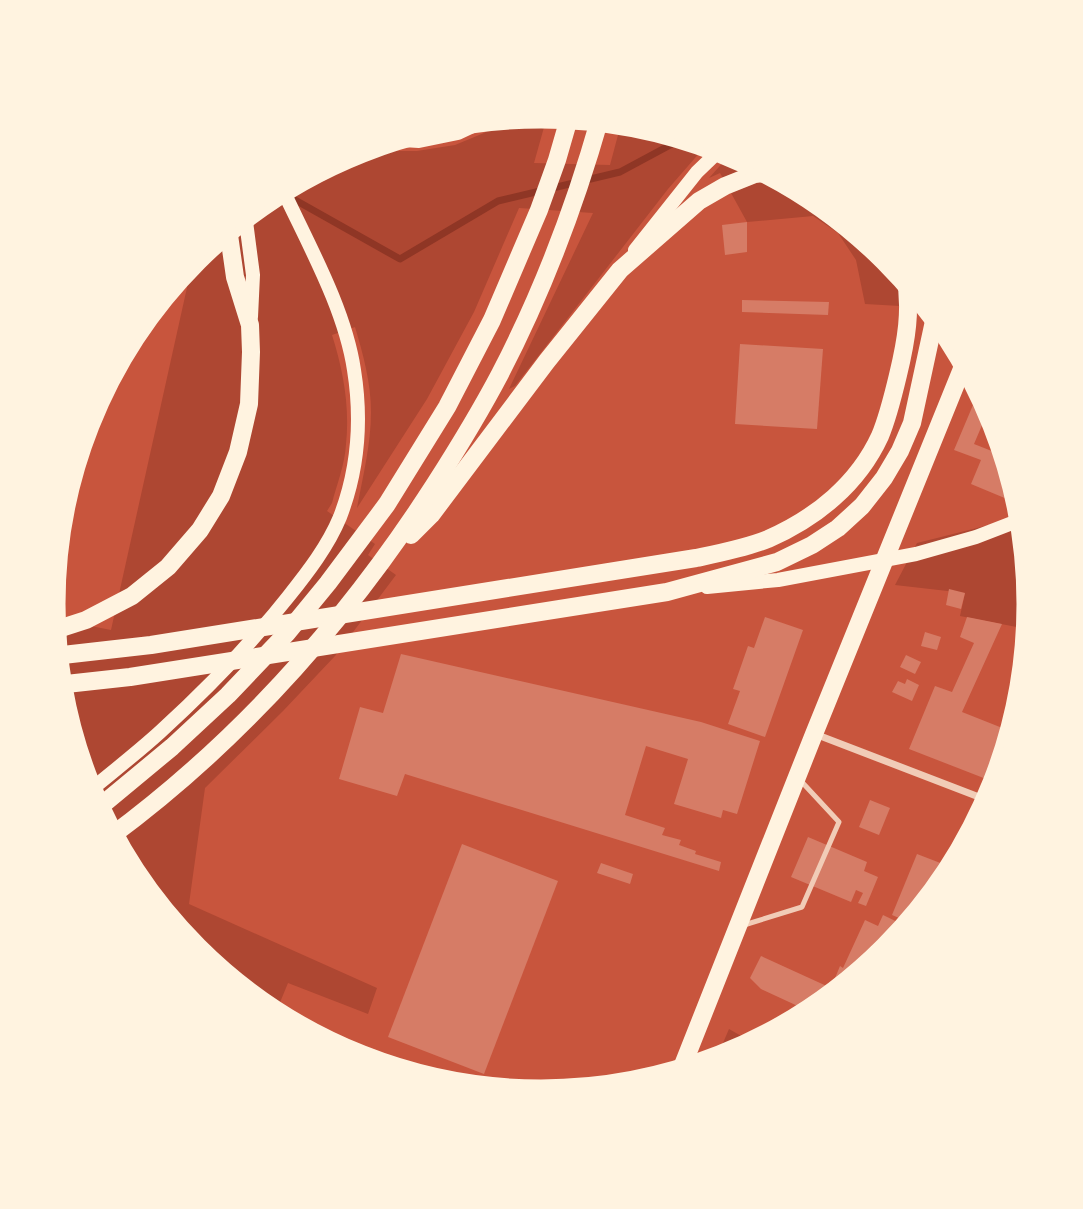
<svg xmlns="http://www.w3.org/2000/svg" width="1083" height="1209" font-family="'Golos Text',sans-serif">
  <rect width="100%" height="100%" fill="#c8553d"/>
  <g fill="#ae4732">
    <path d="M 542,112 L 548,113 L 534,163 L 610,165 L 622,120 L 638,122 L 708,143 L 668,189 L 515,386 L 509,389 L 593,213 L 519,208 L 474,312 L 427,399 L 357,508 C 363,476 371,444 371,412 C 371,383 363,354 355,327 L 332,335 C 343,370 350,406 346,444 C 345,464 337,484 332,503 L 327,511 L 375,544 L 368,555 L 396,575 L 335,656 L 283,711 L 205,788 L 189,904 L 377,988 L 368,1014 L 288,983 L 274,1017 L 268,1014 L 193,952 L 132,878 L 86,793 L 58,700 L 50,618 L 111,630 L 194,256 L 268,195 L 353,149 L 363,146 L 381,151 L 417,151 L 455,145 L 484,133 L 513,115 Z"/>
    <polygon points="715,145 730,150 815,195 890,257 929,305 918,307 865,304 856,260 838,233 813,216 747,222 720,173 709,178 727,158"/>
    <polygon points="1025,516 1034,605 1032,630 960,616 965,593 895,585 917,543"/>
    <polygon points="729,1029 757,1045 730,1060 714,1064"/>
  </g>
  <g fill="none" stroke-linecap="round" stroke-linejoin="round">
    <polyline stroke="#8f3625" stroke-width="7" points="288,196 400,259 498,201 620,172 687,136"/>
  </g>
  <g fill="#d67c66">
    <polygon points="747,222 747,252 725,255 722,225"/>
    <polygon points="742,300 829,302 828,315 742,312"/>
    <polygon points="740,344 823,349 817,429 735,424"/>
    <polygon points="973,405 988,411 974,444 1007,457 1008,454 1015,479 1007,499 971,484 981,460 954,450"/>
    <polygon points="949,589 965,593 961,609 946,605"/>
    <polygon points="765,617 803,630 765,737 728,724 740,691 733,689 748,646 754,648"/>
    <polygon points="967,617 1002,624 962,712 1015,733 999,784 909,749 935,686 952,692 974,643 960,637"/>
    <polygon points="925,632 941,637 937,650 921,646"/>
    <polygon points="401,654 701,722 760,741 737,814 723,810 721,818 674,804 688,759 646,746 625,815 665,828 662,835 681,840 679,845 696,851 695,854 721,862 719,871 405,774 397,796 339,779 360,707 383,713"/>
    <polygon points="906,655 921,662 915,674 900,667"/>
    <polygon points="907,679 919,685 912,701 892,692 898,681 905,684"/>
    <polygon points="870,800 890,808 879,835 859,827"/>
    <polygon points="808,837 867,862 864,871 878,877 866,906 858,903 863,893 856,890 851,902 791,877"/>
    <polygon points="462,844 558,881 484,1074 388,1037"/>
    <polygon points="917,854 956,869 951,878 913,924 892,915"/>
    <polygon points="601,863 633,874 630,884 597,873"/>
    <polygon points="883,915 910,928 889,953 815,1014 761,989 750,978 761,956 831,988 840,966 843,968 865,920 878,926"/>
  </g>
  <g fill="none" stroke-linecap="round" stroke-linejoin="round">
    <polyline stroke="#f1ccb7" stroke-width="5" points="744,925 802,907 839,822 800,780"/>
    <polyline stroke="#f1ccb7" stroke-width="7" points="815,734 992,802"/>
    <g stroke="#fff3e0" stroke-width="14">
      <polyline points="387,139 419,141 458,133 492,117"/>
      <polyline points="245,214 253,275 251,317"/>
      <polyline points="635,250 697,172 723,147"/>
      <polyline points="707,587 778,580 916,554 976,537 1025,518"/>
      <path d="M 87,793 C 111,773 137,753 160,732 C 206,690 250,645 288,597 C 308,572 328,546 340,517 C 358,470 362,420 354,370 C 345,309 308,244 282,188"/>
    </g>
    <g stroke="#fff3e0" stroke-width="18">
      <polyline points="411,535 431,515 547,361 620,270 699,201 725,186 755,174 772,172"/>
      <polyline points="52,631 86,620 132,596 168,567 200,530 221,496 238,452 249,404 251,352 250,325 235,277 228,228"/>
      <path d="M 54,656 L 151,645 L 696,558 C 720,553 746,548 768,539 C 816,518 858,484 880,436 C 888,417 893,396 898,375 C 906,342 912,309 905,275"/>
      <polyline points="57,685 130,677 667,592 777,562 812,545 838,528 862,506 884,478 900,451 912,423 936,312"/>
      <polyline points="96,810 172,747 228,695 287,633 328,583 387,504 447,407 492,320 539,210 557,160 570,115"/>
      <path d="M 110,837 C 240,741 348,619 435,484 C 458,448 480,412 500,374 C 542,293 575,206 600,118"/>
      <polyline points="679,1075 814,734 966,359"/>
    </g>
  </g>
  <path d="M0 0H1083V1209H0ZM61 604a480 480 0 1 1 960 0a480 480 0 1 1-960 0Z" fill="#fff3e0" fill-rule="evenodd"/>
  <path fill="none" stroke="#fff3e0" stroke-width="9" d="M61 604a480 480 0 1 1 960 0a480 480 0 1 1-960 0Z"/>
</svg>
